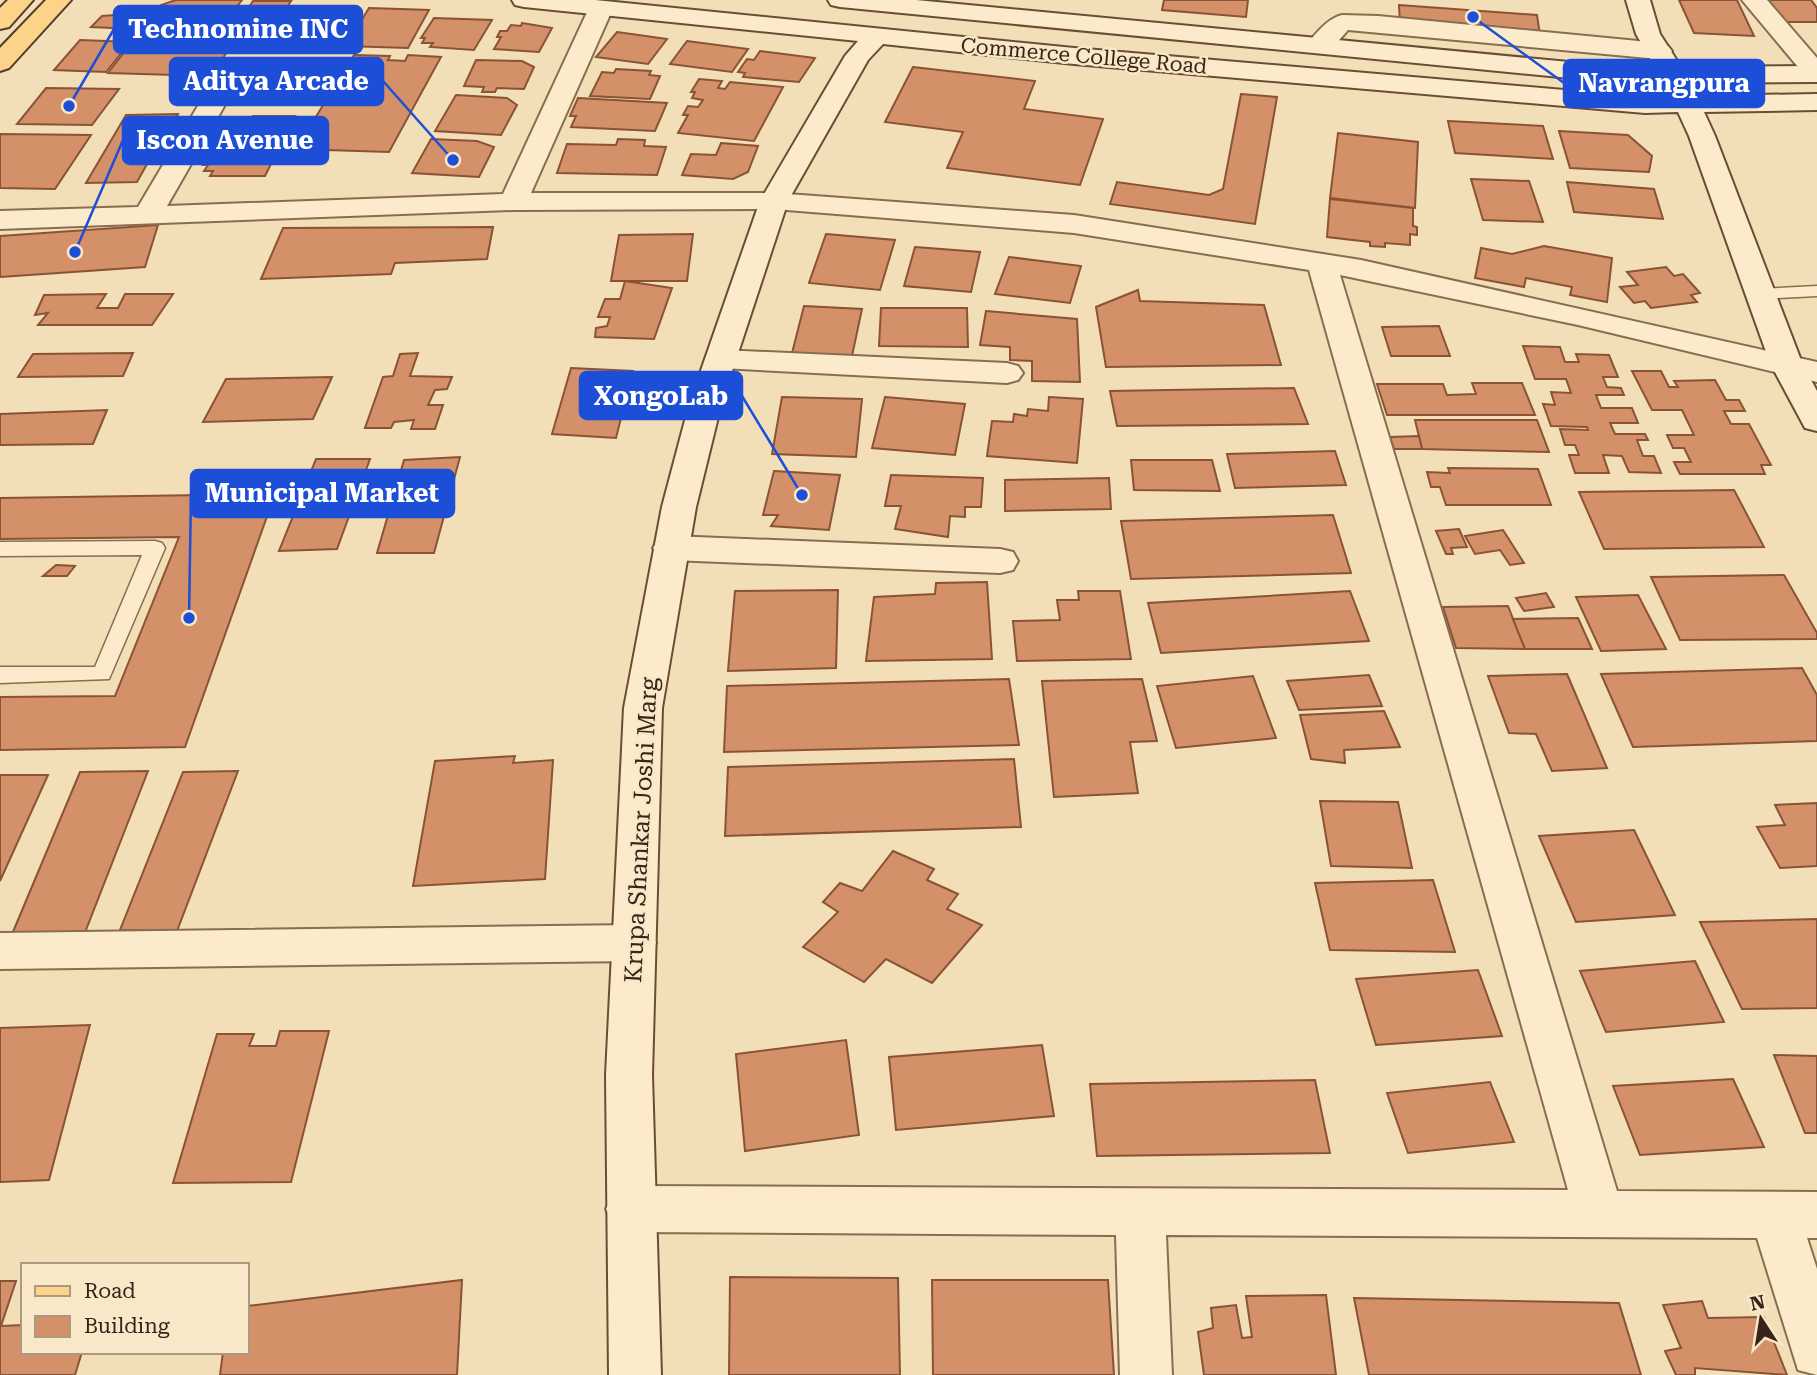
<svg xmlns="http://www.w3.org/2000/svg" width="1817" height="1375" font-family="'Roboto Serif',serif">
  <rect width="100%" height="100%" fill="#f2deb7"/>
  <g fill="#d49169" stroke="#8a5335" stroke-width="2">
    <polygon points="176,0 242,0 235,9 223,9 205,32 91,27 102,16 156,12 161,5"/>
    <polygon points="1164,0 1248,0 1246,17 1162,10"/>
    <polygon points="1679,0 1737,0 1754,36 1694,33"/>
    <polygon points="1761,0 1811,0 1817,8 1817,22 1778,22"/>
    <polygon points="253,1 291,1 287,7 346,8 322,51 251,50 261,34 232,34"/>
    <polygon points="1399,5 1537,15 1540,35 1400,24"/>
    <polygon points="369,8 429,10 408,48 346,46"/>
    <polygon points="434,18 492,20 474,50 430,47 433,43 422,43 425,38 421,38"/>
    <polygon points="522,23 552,28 539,52 494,49 501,37 497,37 500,31 507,31 511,25 521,26"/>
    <polygon points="617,32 667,39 648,64 596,57"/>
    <polygon points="80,40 130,42 106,72 54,70"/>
    <polygon points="687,41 748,49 732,72 670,64"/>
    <polygon points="132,42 232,45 210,76 108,73"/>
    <polygon points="760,51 815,58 799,82 743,77 745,73 738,72 747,59 754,60"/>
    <polygon points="354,55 390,56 388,60 405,61 408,55 441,57 389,152 296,149"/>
    <polygon points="476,60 522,61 534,67 524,89 497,88 495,92 482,92 484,87 464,86"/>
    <polygon points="913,67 1035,81 1024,109 1103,119 1080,185 947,168 963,132 885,122"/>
    <polygon points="616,69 651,71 649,75 660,76 650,99 590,96 602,72 614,73"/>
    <polygon points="699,79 722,81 718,88 725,89 730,82 783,87 754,141 678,133 688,115 683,115 688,106 698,107 703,100 692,98 695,92 691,92"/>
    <polygon points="46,88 119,89 92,125 17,124"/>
    <polygon points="1241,94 1277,97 1255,224 1110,204 1117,182 1209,195 1223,189"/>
    <polygon points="456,95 507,98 517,105 501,135 435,131"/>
    <polygon points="578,98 667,103 655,131 571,127 576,116 570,116"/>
    <polygon points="178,114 164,140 146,140 136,157 151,157 137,182 86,183 126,115"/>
    <polygon points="253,116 295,116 265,176 210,176 213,171 204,171 208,165 203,165 212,149 234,149 236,145 244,145 252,129 246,129"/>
    <polygon points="1448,121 1543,126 1553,159 1455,153"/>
    <polygon points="1559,131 1628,135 1652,156 1649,172 1570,168"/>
    <polygon points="1338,133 1418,142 1415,208 1330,198"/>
    <polygon points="0,134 91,135 55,189 0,188"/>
    <polygon points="431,139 477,141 494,147 479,177 412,173"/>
    <polygon points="618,139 645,140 644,146 666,147 657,175 557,173 567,144 616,145"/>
    <polygon points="721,143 758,146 748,172 733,179 682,175 691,154 716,155"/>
    <polygon points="1471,179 1529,181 1543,222 1483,220"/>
    <polygon points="1567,182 1654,189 1663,219 1574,212"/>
    <polygon points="1330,199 1413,208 1413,226 1417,227 1417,235 1410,234 1410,245 1385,243 1385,247 1370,246 1370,242 1327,237"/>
    <polygon points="158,225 145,267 0,277 0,236"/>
    <polygon points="493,227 487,259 395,263 391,274 261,279 283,228"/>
    <polygon points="693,234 687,281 611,281 619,235"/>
    <polygon points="826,234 895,240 880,290 809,283"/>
    <polygon points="1544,246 1612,258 1607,302 1570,295 1572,287 1526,278 1524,287 1475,278 1481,248 1512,254"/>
    <polygon points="915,247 980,252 971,292 904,286"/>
    <polygon points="1009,257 1081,266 1070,303 995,294"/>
    <polygon points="1666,267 1674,276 1683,274 1700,293 1691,295 1697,302 1651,308 1645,301 1634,303 1620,287 1638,285 1627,272"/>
    <polygon points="625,281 672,288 654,339 595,337 596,328 607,326 610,317 598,317 605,299 620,299"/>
    <polygon points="1138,290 1140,301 1264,305 1281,365 1106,367 1096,307"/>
    <polygon points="106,294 97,308 118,308 125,294 173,294 152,325 38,325 48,313 35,315 44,295"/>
    <polygon points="804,306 862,309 852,356 792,353"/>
    <polygon points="881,308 967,308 968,347 879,346"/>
    <polygon points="986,311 1077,319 1080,382 1032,381 1032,361 1010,360 1010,347 980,345"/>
    <polygon points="1439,326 1450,356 1391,356 1382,327"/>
    <polygon points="1523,346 1560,347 1565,362 1579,362 1576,354 1609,355 1618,377 1603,377 1607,387 1621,388 1624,395 1596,395 1601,408 1632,408 1638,423 1610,423 1615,434 1645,434 1648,440 1637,440 1643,456 1654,456 1661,473 1629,472 1622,456 1603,455 1609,473 1575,473 1569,455 1579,455 1575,445 1565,445 1560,429 1588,430 1587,427 1551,426 1543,404 1555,405 1551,392 1571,393 1566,379 1535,379"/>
    <polygon points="133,353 123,376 18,377 33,354"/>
    <polygon points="418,353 410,376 452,377 447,389 435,390 428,405 443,405 435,429 411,429 414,420 394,422 391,428 365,428 383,377 393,376 400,354"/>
    <polygon points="571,368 633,371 616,438 552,434"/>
    <polygon points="1632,371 1661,371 1669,387 1678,387 1674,381 1715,380 1726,400 1739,400 1745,411 1724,411 1731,424 1749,424 1771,465 1761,465 1765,474 1680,474 1674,462 1691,462 1684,448 1673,448 1667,435 1694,435 1682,410 1652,410"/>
    <polygon points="332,377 313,419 203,422 226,379"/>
    <polygon points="1472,383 1522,383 1535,415 1387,415 1377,384 1443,384 1447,395 1476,394"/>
    <polygon points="1294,388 1308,424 1117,426 1110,391"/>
    <polygon points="782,397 862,399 856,457 772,454"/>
    <polygon points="885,397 965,404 955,455 872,448"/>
    <polygon points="1049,397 1083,399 1077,463 987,456 992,421 1013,422 1014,414 1027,416 1028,409 1048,411"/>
    <polygon points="107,410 93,444 0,445 0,414"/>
    <polygon points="1415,420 1537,420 1549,452 1422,449"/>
    <polygon points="1419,436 1422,449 1394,449 1390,437"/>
    <polygon points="1335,451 1346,485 1235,488 1227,454"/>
    <polygon points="460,457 434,553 377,553 404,460"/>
    <polygon points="316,459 370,459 337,549 279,551"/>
    <polygon points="1131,460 1212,460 1220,491 1134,490"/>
    <polygon points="1448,468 1538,469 1551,505 1446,505 1440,487 1431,487 1427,472 1450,473"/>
    <polygon points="774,471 840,475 829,530 771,526 778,515 763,515"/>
    <polygon points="891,475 983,478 981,507 965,507 965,517 950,516 948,537 895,529 901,506 885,506"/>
    <polygon points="1109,478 1111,509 1005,511 1005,480"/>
    <polygon points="1734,490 1764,547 1604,549 1579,492"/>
    <polygon points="275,494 185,747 0,750 0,697 115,696 179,537 0,539 0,498"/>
    <polygon points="1333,515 1351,573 1131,579 1121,521"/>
    <polygon points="1459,529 1467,547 1451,548 1453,554 1446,554 1436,531"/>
    <polygon points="1503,530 1524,563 1510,565 1500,550 1475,554 1465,536"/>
    <polygon points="56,565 75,566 67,576 43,576"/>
    <polygon points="1784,575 1817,633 1817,639 1680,640 1651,577"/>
    <polygon points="987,582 992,659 866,661 874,597 935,594 936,583"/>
    <polygon points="838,590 836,668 728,671 735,591"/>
    <polygon points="1078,591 1120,591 1131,659 1017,661 1013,621 1060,620 1057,600 1079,600"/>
    <polygon points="1350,591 1369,641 1161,653 1148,603"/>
    <polygon points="1546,593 1554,607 1524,611 1516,598"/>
    <polygon points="1638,595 1666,649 1601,651 1576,597"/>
    <polygon points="1508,606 1525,649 1456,648 1443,607"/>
    <polygon points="1578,618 1592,649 1525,649 1513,619"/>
    <polygon points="1802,668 1817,695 1817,741 1633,747 1601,674"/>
    <polygon points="1567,674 1607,768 1552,771 1536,734 1509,733 1488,676"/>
    <polygon points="1369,675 1382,706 1299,710 1287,681"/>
    <polygon points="1253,676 1276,738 1176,748 1157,686"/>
    <polygon points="1009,679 1019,745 724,752 727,686"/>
    <polygon points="1142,679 1157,741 1130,742 1138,793 1054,797 1042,681"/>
    <polygon points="1384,711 1400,747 1344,750 1345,763 1311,759 1300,715"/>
    <polygon points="515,756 513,763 553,760 545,879 413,886 435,761"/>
    <polygon points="1014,759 1021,827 725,836 728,767"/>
    <polygon points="148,771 84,935 10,939 80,772"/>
    <polygon points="238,771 177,931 120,930 183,772"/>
    <polygon points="0,775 48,775 0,881"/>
    <polygon points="1320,801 1398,802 1412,868 1331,866"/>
    <polygon points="1817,803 1817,866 1780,868 1757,827 1785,825 1775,805"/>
    <polygon points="1634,830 1675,915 1576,922 1539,836"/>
    <polygon points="893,851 934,869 927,880 958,894 947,909 982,925 932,983 886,959 864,982 803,947 838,912 823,902 840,883 862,891"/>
    <polygon points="1433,880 1455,952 1330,950 1315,883"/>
    <polygon points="1817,919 1817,1008 1742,1009 1700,922"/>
    <polygon points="1695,961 1724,1022 1606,1032 1580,971"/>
    <polygon points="1478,970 1502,1036 1376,1045 1356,979"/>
    <polygon points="90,1025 49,1180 0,1182 0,1028"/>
    <polygon points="280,1031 329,1031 291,1182 173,1183 217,1034 254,1034 249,1046 276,1046"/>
    <polygon points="846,1040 859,1135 745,1151 736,1054"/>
    <polygon points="1042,1045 1054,1116 896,1130 889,1057"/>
    <polygon points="1774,1055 1817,1056 1817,1133 1805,1133"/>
    <polygon points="1733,1079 1764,1147 1640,1155 1613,1086"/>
    <polygon points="1315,1080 1330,1153 1097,1156 1090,1084"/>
    <polygon points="1490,1082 1514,1142 1408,1153 1387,1093"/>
    <polygon points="730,1277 898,1278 900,1375 729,1375"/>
    <polygon points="462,1280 457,1375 220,1375 223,1352 247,1352 247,1306"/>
    <polygon points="932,1280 1108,1280 1114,1375 933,1375"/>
    <polygon points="0,1281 16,1281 1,1326 23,1325 23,1352 82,1352 75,1375 0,1375"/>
    <polygon points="1326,1295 1336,1375 1204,1375 1198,1332 1213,1328 1211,1308 1236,1305 1242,1338 1252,1337 1246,1296"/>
    <polygon points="1354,1298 1619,1303 1641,1375 1369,1375"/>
    <polygon points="1702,1301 1708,1318 1764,1317 1787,1375 1695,1368 1695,1375 1676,1375 1665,1351 1681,1348 1663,1305"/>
  </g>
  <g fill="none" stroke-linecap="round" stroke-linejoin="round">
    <defs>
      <g id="lane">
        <polygon points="1817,286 1817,296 1760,299 1752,294 1760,289"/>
        <polygon points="155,541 162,543 165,548 109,679 0,683 0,667 95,667 142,555 0,556 0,542"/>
      </g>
      <g id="street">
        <polygon points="1742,0 1767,0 1817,58 1817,82 1808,79"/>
        <polygon points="601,1 610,3 613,8 531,193 774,193 1074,215 1361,260 1817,362 1817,382 1578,325 1340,275 1617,1191 1817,1192 1817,1238 1807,1238 1817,1269 1817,1375 1798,1370 1757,1238 1166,1235 1172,1375 1120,1375 1116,1235 631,1232 614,1225 606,1209 614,1193 631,1186 1568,1190 1309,270 1074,233 774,209 513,210 0,229 0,211 138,207 208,89 212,83 221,81 230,83 234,89 167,206 503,194 589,8 592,3"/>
        <path d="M 1342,15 L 1378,16 L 1659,43 L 1668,46 L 1672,51 L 1668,56 L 1659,59 L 1348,30 C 1337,42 1329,56 1310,51 L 1306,46 C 1315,34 1328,18 1342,15 Z"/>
        <polygon points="721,350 1007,363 1018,366 1023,373 1018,380 1007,383 721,368 710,366 705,359 710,352"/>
        <polygon points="671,536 1000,549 1013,552 1018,561 1013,570 1000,573 671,560 658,556 653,548 658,540"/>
        <polygon points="634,925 650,930 656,943 650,956 634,961 0,969 0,933"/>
      </g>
      <polygon id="secondary" points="512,0 595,0 1074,48 1645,97 1670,97 1664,82 1580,79 840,7 831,5 828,0 916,0 1580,63 1655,67 1636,34 1626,0 1650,0 1660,34 1681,67 1817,66 1817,82 1689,83 1696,96 1817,94 1817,110 1704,112 1715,136 1802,363 1817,391 1817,431 1805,428 1770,363 1689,136 1678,112 1645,113 1074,64 883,44 868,60 788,201 721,405 696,507 662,708 652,1075 661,1375 609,1375 606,1075 624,708 662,507 689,405 760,201 845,56 858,41 524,7 515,5"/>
      <g id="primary">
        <polygon points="8,0 33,0 9,27 0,29 0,8"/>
        <polygon points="46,0 71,0 9,68 0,71 0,48"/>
      </g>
    </defs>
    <use href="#lane" stroke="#886d51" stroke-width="3"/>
    <use href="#street" stroke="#886d51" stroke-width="4"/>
    <use href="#secondary" stroke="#6a4d35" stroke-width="4"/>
    <use href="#primary" stroke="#553b27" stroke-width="4"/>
    <use href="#lane" fill="#fcebcb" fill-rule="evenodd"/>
    <use href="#street" fill="#fcebcb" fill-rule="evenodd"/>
    <use href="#secondary" fill="#fcebcb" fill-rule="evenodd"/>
    <use href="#primary" fill="#fbd389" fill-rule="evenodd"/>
  </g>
  <g text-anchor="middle" stroke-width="5" stroke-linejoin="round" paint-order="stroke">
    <g font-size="21" fill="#362518" stroke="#f9e8c7">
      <text transform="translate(1084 56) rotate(5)" y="7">Commerce College Road</text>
    </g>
    <g font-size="24" fill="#362518" stroke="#f9e8c7">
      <text transform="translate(641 830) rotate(-87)" y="8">Krupa Shankar Joshi Marg</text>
    </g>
  </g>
  <path fill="none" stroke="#1d4ed8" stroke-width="2.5" d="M69 106L114 29M453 160L383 81M1473 17L1564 83M75 252L123 140M802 495L742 396M189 618L191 493"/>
  <g fill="#1d4ed8" stroke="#f9e8c7" stroke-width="2.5">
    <circle cx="69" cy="106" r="7"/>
    <circle cx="453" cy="160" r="7"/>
    <circle cx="1473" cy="17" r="7"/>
    <circle cx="75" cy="252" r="7"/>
    <circle cx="802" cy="495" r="7"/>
    <circle cx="189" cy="618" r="7"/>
  </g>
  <g fill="#1d4ed8" stroke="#1d4ed8" stroke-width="2.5">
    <rect x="114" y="6" width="248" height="47" rx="7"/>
    <rect x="170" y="58" width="213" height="47" rx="7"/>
    <rect x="1564" y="60" width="200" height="47" rx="7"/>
    <rect x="123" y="117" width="205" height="47" rx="7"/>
    <rect x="580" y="372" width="162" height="47" rx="7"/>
    <rect x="191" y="470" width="263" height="47" rx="7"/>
  </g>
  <g font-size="26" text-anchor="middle" font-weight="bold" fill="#fff">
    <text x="238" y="38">Technomine INC</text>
    <text x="276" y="90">Aditya Arcade</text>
    <text x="1664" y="92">Navrangpura</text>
    <text x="225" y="149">Iscon Avenue</text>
    <text x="661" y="405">XongoLab</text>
    <text x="322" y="502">Municipal Market</text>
  </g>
  <rect x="21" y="1263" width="228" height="91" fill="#f9e8c7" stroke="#ab9a81" stroke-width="2"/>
  <rect x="35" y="1286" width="35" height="10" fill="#fbd389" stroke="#ab9a81" stroke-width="2"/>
  <text x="84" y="1298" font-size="21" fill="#362518">Road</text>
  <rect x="35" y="1316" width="35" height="21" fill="#d49169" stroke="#ab9a81" stroke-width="2"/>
  <text x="84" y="1333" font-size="21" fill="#362518">Building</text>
  <g transform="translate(1761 1319) rotate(348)" stroke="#f9e8c7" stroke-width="5" paint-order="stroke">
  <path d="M0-5L12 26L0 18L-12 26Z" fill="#362518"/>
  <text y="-10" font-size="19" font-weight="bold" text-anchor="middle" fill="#362518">N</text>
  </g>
</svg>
